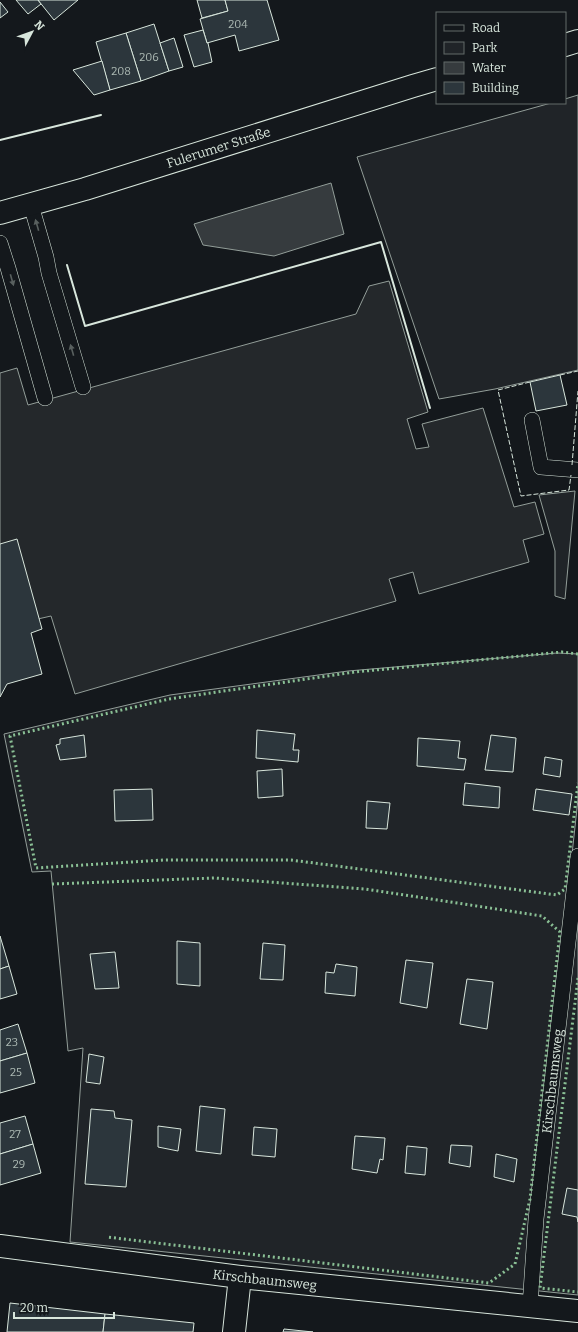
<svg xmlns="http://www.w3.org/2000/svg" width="578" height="1332" font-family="Bitter,serif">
  <rect width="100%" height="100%" fill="#14181c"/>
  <g fill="#202428" stroke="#939e99">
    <polygon points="578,95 578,370 495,389 439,399 357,157 551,103 565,103 565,99"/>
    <polygon points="575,491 565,599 555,596 555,551 539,495"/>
    <polygon points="557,653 578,654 578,799 566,910 578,911 578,1295 70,1242 83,1048 68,1051 51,871 32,872 4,734 170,695 348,671"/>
  </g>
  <polygon fill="#24282b" stroke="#939e99" points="389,281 428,412 407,419 416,449 429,447 422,424 483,408 514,507 535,502 544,534 523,540 529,562 419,594 413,572 389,579 396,601 75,694 51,616 29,621 0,574 0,373 17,368 28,405 356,314 369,286"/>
  <polygon fill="#363b3e" stroke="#939e99" points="331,183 344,234 274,256 203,245 194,224"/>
  <g fill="#2c363c" stroke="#d8e6dc">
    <polygon points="16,0 38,0 41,4 28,14"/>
    <polygon points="38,0 78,0 54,20"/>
    <polygon points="197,0 225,0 228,11 202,18"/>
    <polygon points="225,0 267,0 279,40 239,51 235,35 207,43 200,19 228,11"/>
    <polygon points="0,2 8,12 0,18"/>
    <polygon points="154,24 169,71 141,81 126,33"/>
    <polygon points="203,30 207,43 208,43 212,62 194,67 184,35"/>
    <polygon points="126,33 141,81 110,90 96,42"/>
    <polygon points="174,38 183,67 169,71 160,43"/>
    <polygon points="102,61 110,90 94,95 73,70"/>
    <polygon points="560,375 567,405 536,411 530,382"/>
    <polygon points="17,539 42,629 31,633 42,674 7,684 0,697 0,544"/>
    <polygon points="257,730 295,734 293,750 299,750 298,762 256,758"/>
    <polygon points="84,735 86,757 60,760 56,745 60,744 60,739"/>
    <polygon points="491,735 516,738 513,772 485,770"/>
    <polygon points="418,738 460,741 458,758 466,759 464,770 417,766"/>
    <polygon points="545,757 562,760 560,777 543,774"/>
    <polygon points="282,769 283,796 258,798 257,771"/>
    <polygon points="465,783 500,787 499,808 463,805"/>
    <polygon points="152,789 153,820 115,821 114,790"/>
    <polygon points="536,789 572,794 569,815 533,810"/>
    <polygon points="367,801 390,803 387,829 366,828"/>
    <polygon points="0,936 9,966 0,969"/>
    <polygon points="177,941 200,943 200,986 177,984"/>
    <polygon points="263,943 285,945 283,980 260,979"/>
    <polygon points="115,952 119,988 95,989 90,954"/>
    <polygon points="406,960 433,963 427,1008 400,1003"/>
    <polygon points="336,964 357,967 355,996 325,993 326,972 334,973"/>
    <polygon points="9,966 17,994 0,999 0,969"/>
    <polygon points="467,979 493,982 487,1029 460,1024"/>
    <polygon points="18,1024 27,1053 0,1061 0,1030"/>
    <polygon points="27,1053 35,1083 0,1093 0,1061"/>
    <polygon points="89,1054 104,1057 100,1084 86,1082"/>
    <polygon points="200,1106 225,1109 221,1154 196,1151"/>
    <polygon points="91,1109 114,1111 115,1118 132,1120 126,1187 85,1184"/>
    <polygon points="25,1116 33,1144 0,1154 0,1123"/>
    <polygon points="158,1126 181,1129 178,1151 158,1147"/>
    <polygon points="254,1127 277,1129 275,1157 252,1155"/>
    <polygon points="355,1136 385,1138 383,1160 380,1159 377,1173 352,1169"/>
    <polygon points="33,1144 41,1173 0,1185 0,1154"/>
    <polygon points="451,1145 472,1146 470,1167 449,1163"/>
    <polygon points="407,1146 427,1148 425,1175 405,1173"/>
    <polygon points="496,1154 517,1159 514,1182 494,1177"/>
    <polygon points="567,1188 578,1190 578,1222 577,1217 562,1214"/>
    <polygon points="10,1303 105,1314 103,1332 7,1332"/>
    <polygon points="105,1314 194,1323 193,1332 103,1332"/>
    <polygon points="284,1329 313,1332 283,1332"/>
  </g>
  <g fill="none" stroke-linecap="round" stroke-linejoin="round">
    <defs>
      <g id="service">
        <polyline points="31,205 46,257 49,273 83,387"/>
        <polyline points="0,243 8,268 45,398"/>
        <polyline points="532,420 541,467 578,470"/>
        <path id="s1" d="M 530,1306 L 536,1219 L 578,856"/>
      </g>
      <g id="minor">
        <path id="s2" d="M 0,1246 L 240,1277 L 578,1311"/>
        <polyline points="234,1332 240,1277"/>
      </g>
      <g id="secondary">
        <polyline points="565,45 578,41"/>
        <path id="s3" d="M 0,213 L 85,189 L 413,86 L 437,79"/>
      </g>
    </defs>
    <use href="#service" stroke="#d8e6dc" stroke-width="16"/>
    <use href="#minor" stroke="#d8e6dc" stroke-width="24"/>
    <use href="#secondary" stroke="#d8e6dc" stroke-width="24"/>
    <use href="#service" stroke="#14181c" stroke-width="15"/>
    <use href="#minor" stroke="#14181c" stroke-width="22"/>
    <use href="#secondary" stroke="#14181c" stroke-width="22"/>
    <g stroke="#8ac095" stroke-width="3" stroke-dasharray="2 3" stroke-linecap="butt">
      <polyline points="578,654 562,652 355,672 169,699 10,736 36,868 163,860 291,860 557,895 565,889 578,783"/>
      <polyline points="52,884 214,878 365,889 542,916 560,932 530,1199 515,1264 489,1283 107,1237"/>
      <polyline points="578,978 540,1288 578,1292"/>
    </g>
    <g stroke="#d8e6dc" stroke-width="1" stroke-dasharray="5 2" stroke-linecap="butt">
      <polyline points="560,375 578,371"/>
      <polyline points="530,382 498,390 521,496 569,490 571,475"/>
      <polyline points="572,465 578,391"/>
    </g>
    <g stroke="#d8e6dc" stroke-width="2">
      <polyline points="0,140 101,115"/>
      <polyline points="67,265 85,326 381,242 430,408"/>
    </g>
  </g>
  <defs><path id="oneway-solid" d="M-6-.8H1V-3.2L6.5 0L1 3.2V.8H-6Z"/></defs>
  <g fill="#59605f">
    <use href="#oneway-solid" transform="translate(37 225) rotate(-106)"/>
    <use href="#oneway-solid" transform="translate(12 280) rotate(74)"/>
    <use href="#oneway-solid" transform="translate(72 350) rotate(-106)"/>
  </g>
  <g text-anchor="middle" stroke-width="3" stroke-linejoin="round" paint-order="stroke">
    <g font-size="11" fill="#adbab4">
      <text x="238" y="28">204</text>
      <text x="149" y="61">206</text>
      <text x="121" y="75">208</text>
      <text x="12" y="1046">23</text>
      <text x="16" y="1076">25</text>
      <text x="15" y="1138">27</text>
      <text x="19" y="1168">29</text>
    </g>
    <g font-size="13" fill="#d8e6dc" stroke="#14181c">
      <text dy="5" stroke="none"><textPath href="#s3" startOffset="228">Fulerumer Straße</textPath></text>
      <text dy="5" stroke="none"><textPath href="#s1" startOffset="226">Kirschbaumsweg</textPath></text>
      <text dy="5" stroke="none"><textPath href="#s2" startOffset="267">Kirschbaumsweg</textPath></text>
    </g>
  </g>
  <rect x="436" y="12" width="130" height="92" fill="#14181c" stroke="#626a69"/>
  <rect x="444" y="25" width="20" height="6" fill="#14181c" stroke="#626a69"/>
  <text x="472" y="32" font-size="12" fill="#d8e6dc">Road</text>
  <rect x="444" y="42" width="20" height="12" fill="#202428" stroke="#626a69"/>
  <text x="472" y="52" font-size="12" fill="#d8e6dc">Park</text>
  <rect x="444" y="62" width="20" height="12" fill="#363b3e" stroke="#626a69"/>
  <text x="472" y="72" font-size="12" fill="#d8e6dc">Water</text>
  <rect x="444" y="82" width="20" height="12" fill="#2c363c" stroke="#626a69"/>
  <text x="472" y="92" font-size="12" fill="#d8e6dc">Building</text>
  <g transform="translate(32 32) rotate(49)" stroke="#14181c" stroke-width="3" paint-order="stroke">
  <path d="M0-3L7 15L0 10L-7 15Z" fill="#d8e6dc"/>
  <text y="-6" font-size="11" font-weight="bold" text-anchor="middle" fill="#d8e6dc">N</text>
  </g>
  <path d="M14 1312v6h100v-6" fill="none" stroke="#d8e6dc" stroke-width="2"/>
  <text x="20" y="1312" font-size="12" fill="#d8e6dc" stroke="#14181c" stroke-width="3" paint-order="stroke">20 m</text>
</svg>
